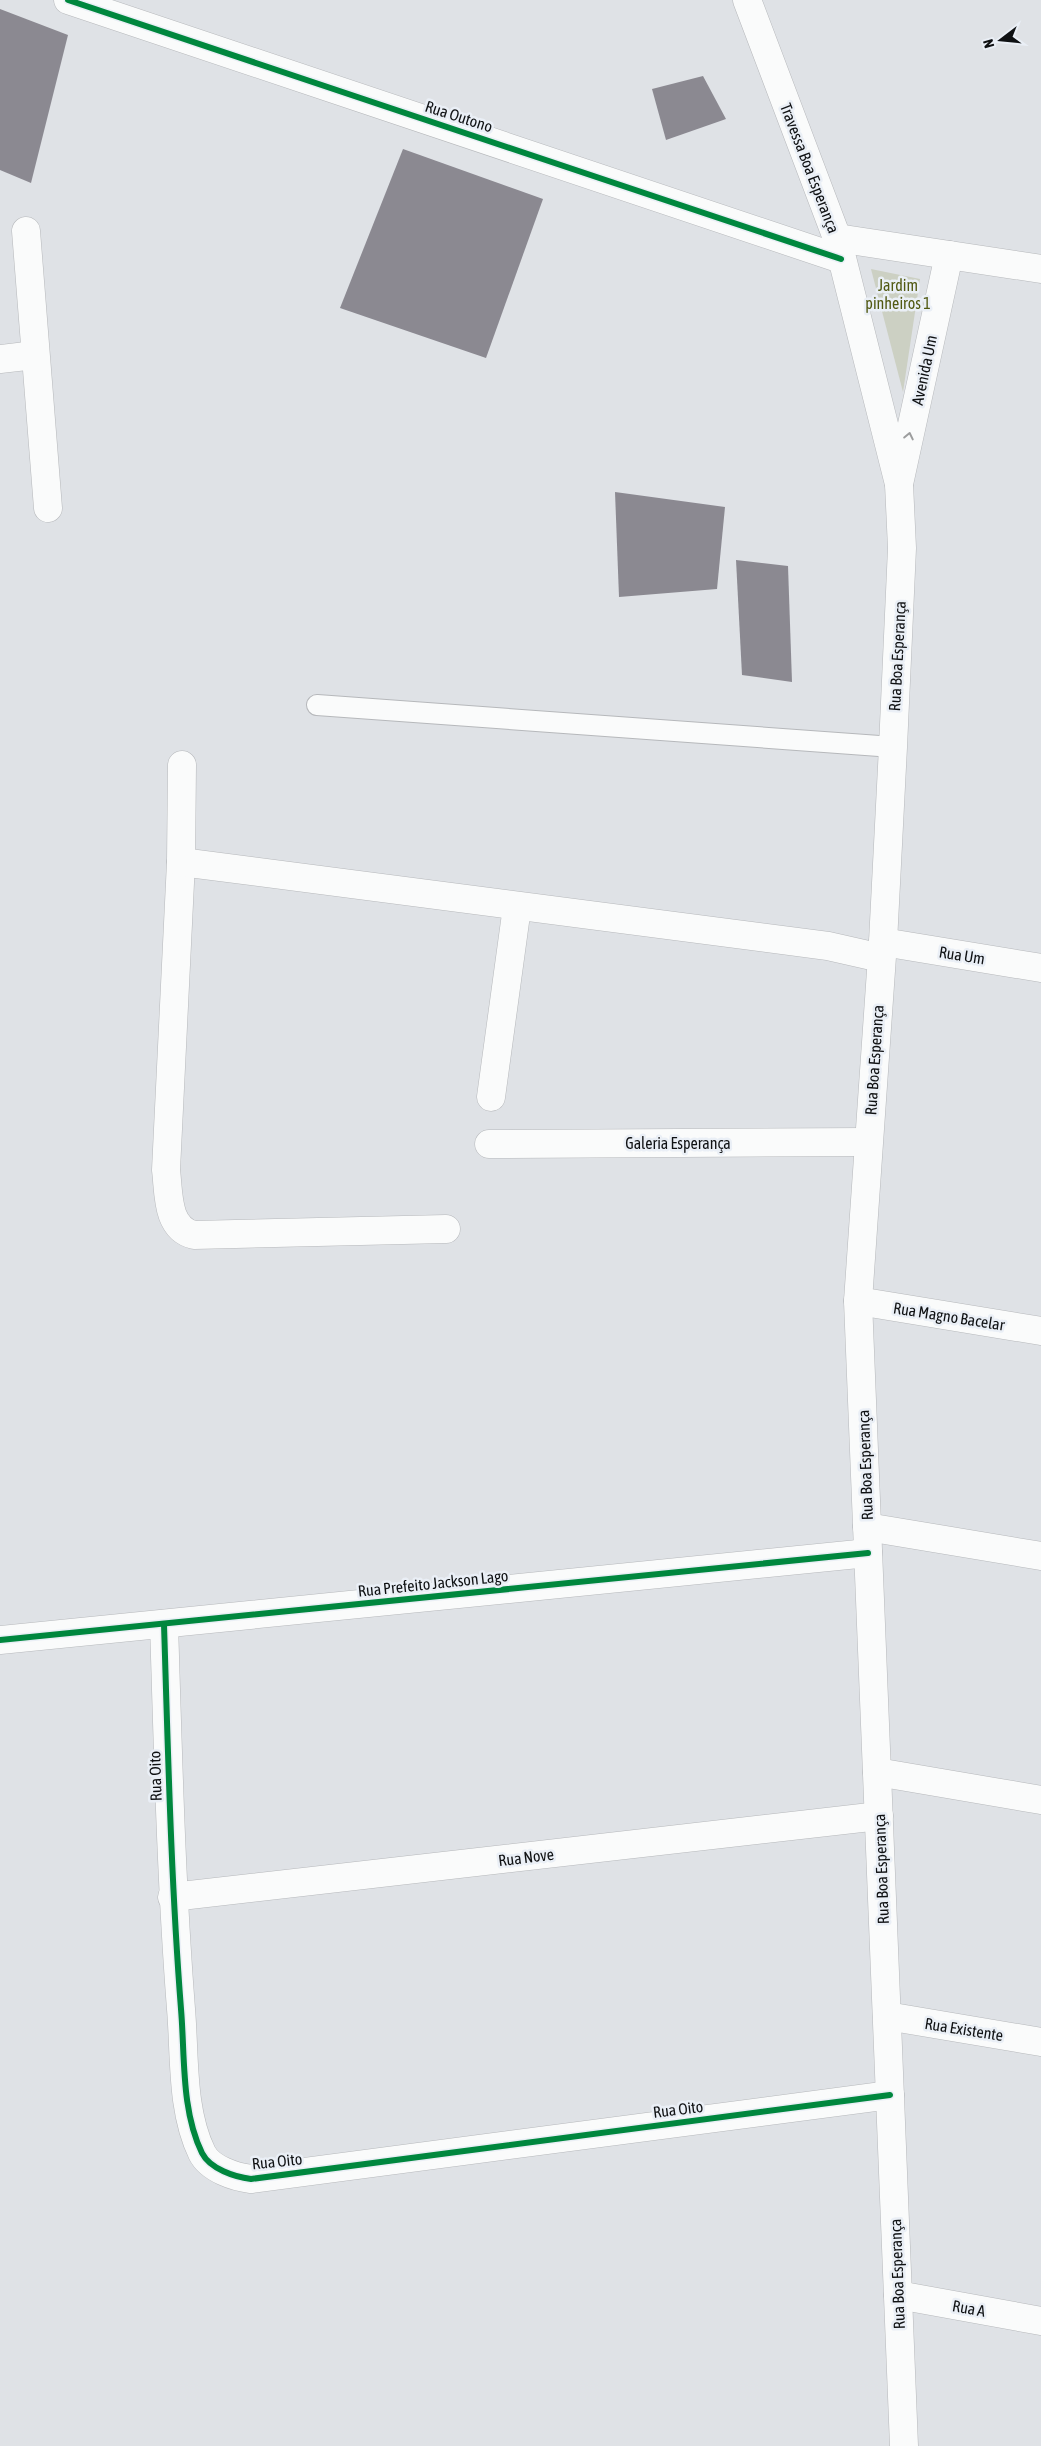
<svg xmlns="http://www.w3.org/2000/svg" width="1041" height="2446" font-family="'Asap Condensed',sans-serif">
  <rect width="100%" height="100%" fill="#dfe2e6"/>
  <polygon fill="#ccd0c3" points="871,269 920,279 903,392"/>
  <g fill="#8b8991">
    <polygon points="0,9 68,35 31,183 0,170"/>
    <polygon points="703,76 726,119 666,140 652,89"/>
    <polygon points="403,149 543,199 486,358 340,308"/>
    <polygon points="615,492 725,507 717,589 619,597"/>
    <polygon points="736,560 788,566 792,682 742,675"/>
  </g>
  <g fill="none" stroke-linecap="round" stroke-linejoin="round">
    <defs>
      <polyline id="service" points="317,705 893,747"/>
      <g id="minor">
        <polyline points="68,0 841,259"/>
        <polyline points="26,231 48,508"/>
        <polyline points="0,359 35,355"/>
        <path d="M 182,765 L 181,862 L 166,1170 C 169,1193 166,1228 194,1235 L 446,1229"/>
        <polyline points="181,862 828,946 881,958"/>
        <polyline points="883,942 1041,968"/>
        <polyline points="491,1097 517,907"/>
        <polyline points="489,1144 867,1142"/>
        <polyline points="858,1301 1041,1331"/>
        <polyline points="867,1527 1041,1556"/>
        <path d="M 164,1624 C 168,1752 171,1881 181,2009 C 185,2056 181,2110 202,2153 C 210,2169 235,2177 251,2179 L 890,2095"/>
        <polyline points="172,1897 879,1816"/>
        <polyline points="887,2016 1041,2042"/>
        <polyline points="898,2295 1041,2321"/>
      </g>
      <g id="tertiary">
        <polyline points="837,238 1041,269"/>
        <polyline points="899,484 949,255"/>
        <polyline points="0,1640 868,1553"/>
        <polyline points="877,1772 1041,1800"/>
      </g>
      <polyline id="secondary" points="747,0 837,238 899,484 902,548 893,747 883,942 858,1301 904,2446"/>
    </defs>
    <use href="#service" stroke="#b6b8bb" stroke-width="22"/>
    <use href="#minor" stroke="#b6b8bb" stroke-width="29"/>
    <use href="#tertiary" stroke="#b6b8bb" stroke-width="29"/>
    <use href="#secondary" stroke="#b6b8bb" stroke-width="29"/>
    <use href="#service" stroke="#fafbfb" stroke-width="20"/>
    <use href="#minor" stroke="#fafbfb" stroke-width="28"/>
    <use href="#tertiary" stroke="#fafbfb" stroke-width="28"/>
    <use href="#secondary" stroke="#fafbfb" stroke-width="28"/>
    <defs>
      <g id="cycleway">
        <polyline points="68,0 841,259"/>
        <path d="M 164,1624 C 168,1752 171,1881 181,2009 C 185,2056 181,2110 202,2153 C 210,2169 235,2177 251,2179 L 890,2095"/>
        <polyline points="0,1640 868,1553"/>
      </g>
    </defs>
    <use href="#cycleway" stroke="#eaeff6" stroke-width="9"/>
    <use href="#cycleway" stroke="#00873e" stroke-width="6"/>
  </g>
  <defs><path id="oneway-chevron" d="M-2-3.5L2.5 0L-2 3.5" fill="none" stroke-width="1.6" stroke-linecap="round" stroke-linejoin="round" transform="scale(1.25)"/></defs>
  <use stroke="#9c9d9e" href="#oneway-chevron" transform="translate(909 436) rotate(-78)"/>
  <g text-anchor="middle" stroke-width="5" stroke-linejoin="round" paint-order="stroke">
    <g font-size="16" fill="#0f1113" stroke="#eaeff6">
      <text transform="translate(459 116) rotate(18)" y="6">Rua Outono</text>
      <text transform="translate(810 168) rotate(69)" y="6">Travessa Boa Esperança</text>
      <text transform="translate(924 370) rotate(-78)" y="6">Avenida Um</text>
      <text transform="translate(897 656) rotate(-87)" y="6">Rua Boa Esperança</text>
      <text transform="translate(962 955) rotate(9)" y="6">Rua Um</text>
      <text transform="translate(874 1060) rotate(-86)" y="6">Rua Boa Esperança</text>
      <text x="678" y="1149">Galeria Esperança</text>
      <text transform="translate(949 1316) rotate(9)" y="6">Rua Magno Bacelar</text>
      <text transform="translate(865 1465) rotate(-92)" y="6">Rua Boa Esperança</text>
      <text transform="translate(433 1583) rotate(-6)" y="6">Rua Prefeito Jackson Lago</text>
      <text transform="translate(155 1776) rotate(-92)" y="6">Rua Oito</text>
      <text transform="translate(526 1857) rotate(-7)" y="6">Rua Nove</text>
      <text transform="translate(881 1869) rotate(-92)" y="6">Rua Boa Esperança</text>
      <text transform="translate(964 2029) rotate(9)" y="6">Rua Existente</text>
      <text transform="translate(678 2109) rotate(-7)" y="6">Rua Oito</text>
      <text transform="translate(277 2161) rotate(-6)" y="6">Rua Oito</text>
      <text transform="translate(897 2274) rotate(-92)" y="6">Rua Boa Esperança</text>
      <text transform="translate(969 2308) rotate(10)" y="6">Rua A</text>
    </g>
    <g font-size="16" fill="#515912" stroke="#eaeff6">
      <text x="898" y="291">Jardim<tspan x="898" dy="18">pinheiros 1</tspan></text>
    </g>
  </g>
  <g transform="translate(1001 40) rotate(254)" stroke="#eaeff6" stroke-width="4" paint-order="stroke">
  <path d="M0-4L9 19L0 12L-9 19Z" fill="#0f1113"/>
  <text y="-8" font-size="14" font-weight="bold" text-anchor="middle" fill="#0f1113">N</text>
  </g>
</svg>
